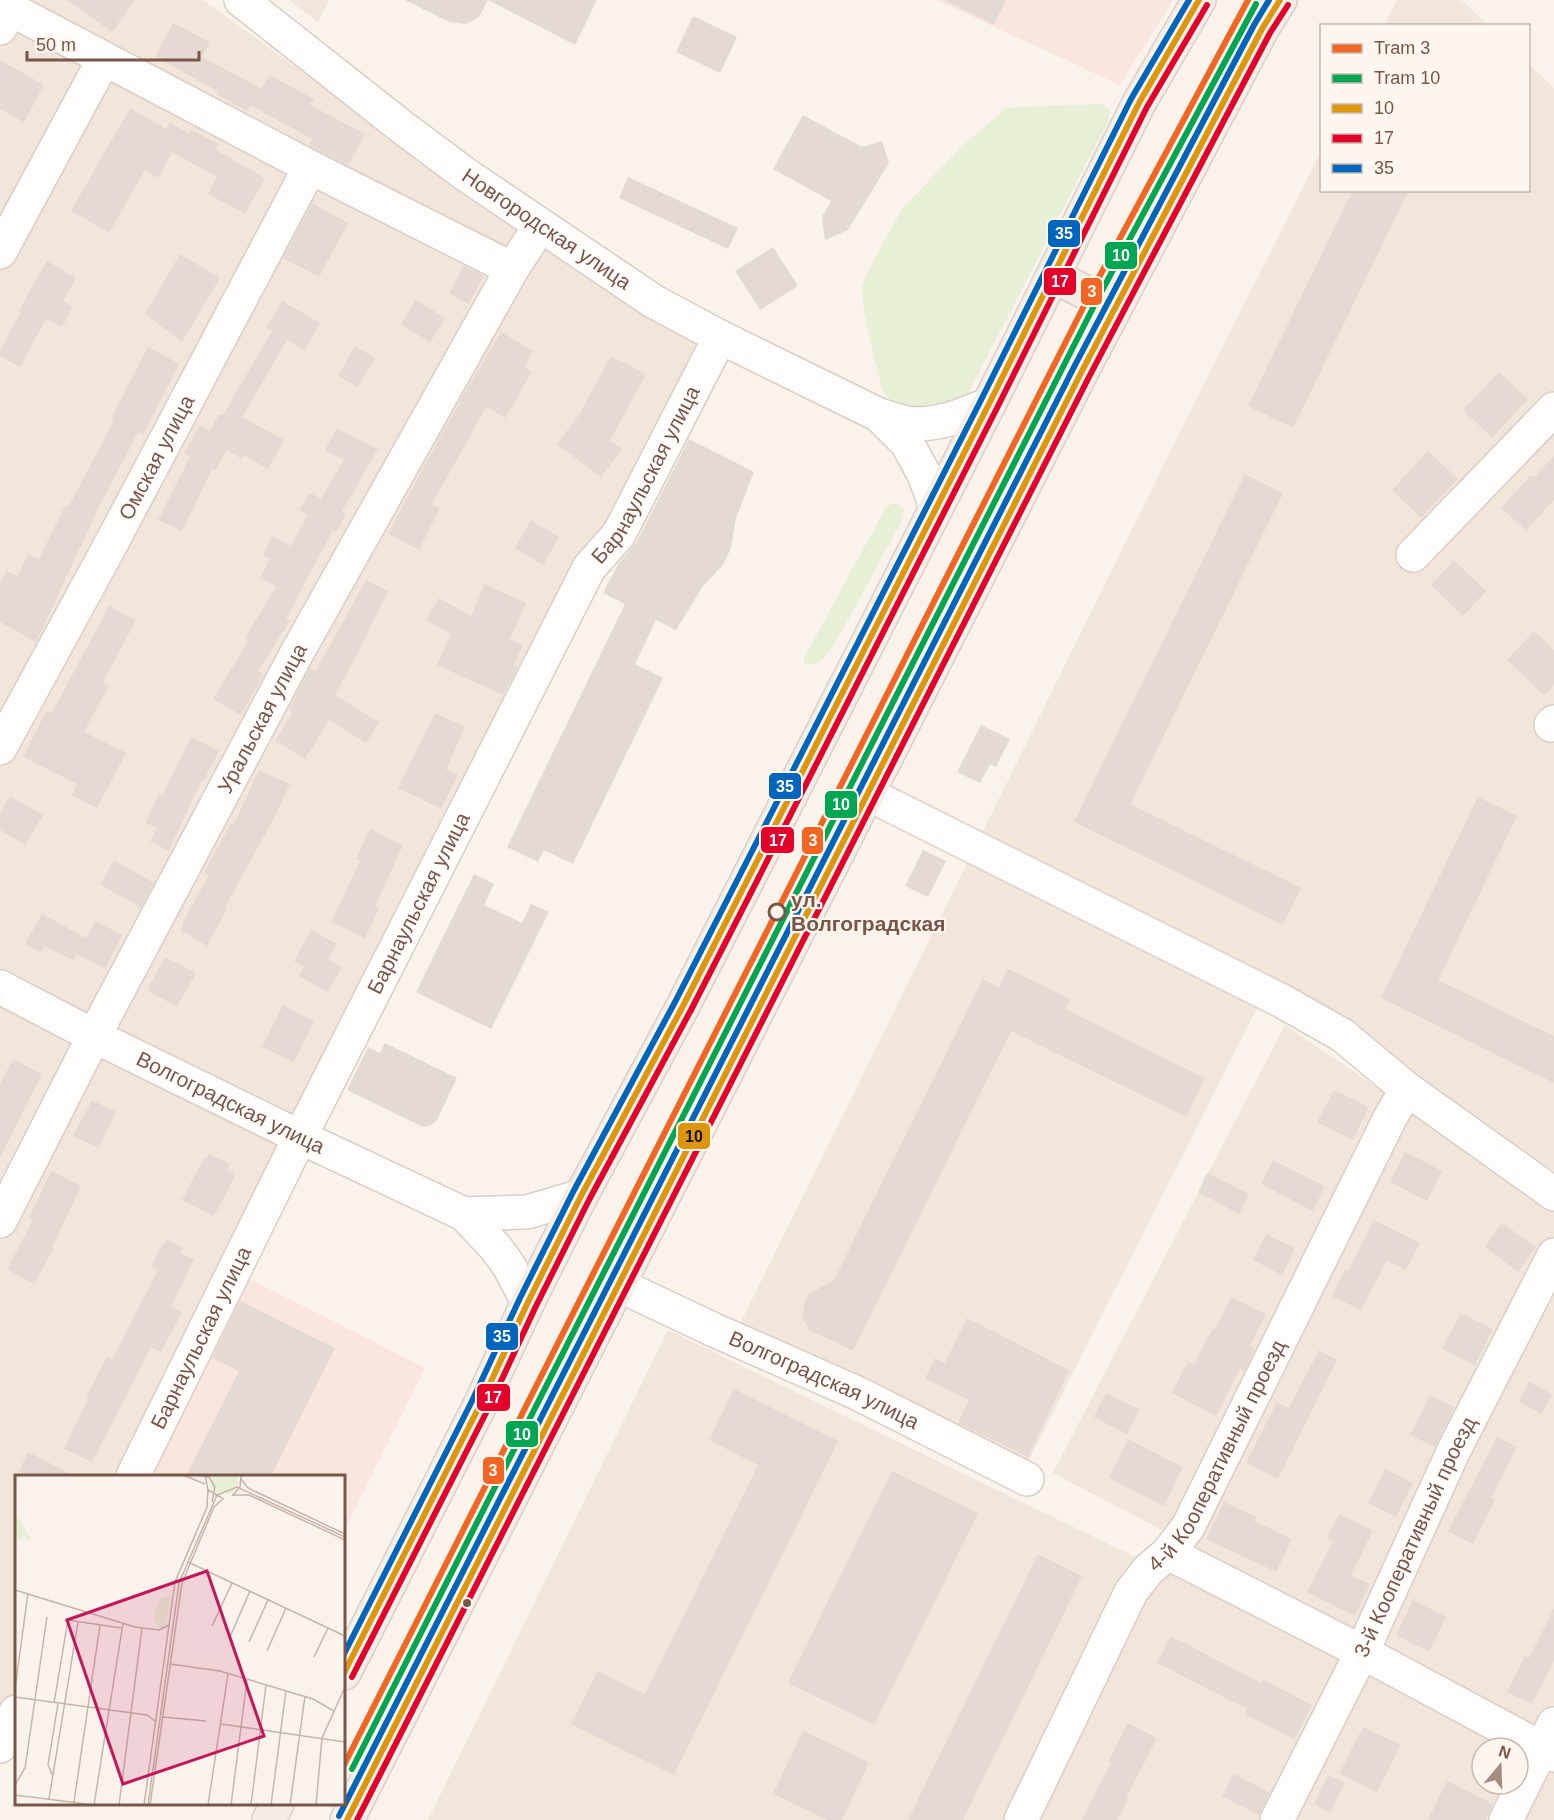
<svg xmlns="http://www.w3.org/2000/svg" width="1554" height="1820" font-family="Helvetica,sans-serif">
  <rect width="100%" height="100%" fill="#f9f3ec"/>
  <g fill="#f2e5d9" fill-rule="evenodd">
    <polygon points="0,0 203,0 485,204 697,342 637,474 126,1476 16,1476 16,1702 0,1736"/>
    <polygon points="289,0 329,0 318,22"/>
    <polygon points="1397,0 1461,0 1488,25 1384,25"/>
    <polygon points="1529,64 1554,88 1554,1171 1271,980 1026,1466 738,1328 1173,446 1321,151 1322,190 1528,190"/>
    <path d="M 1285,1025 L 1554,1208 L 1554,1820 L 1031,1820 L 1168,1533 L 1053,1473 ZM 1482,1748 L 1518,1748 L 1518,1784 L 1482,1784 Z"/>
    <polygon points="668,1330 1135,1557 1010,1820 428,1820"/>
  </g>
  <g fill="#f9e7df">
    <polygon points="936,0 1173,0 1120,85"/>
    <polygon points="246,1277 425,1368 344,1532 344,1476 148,1476"/>
  </g>
  <g fill="#e7f0d6">
    <polygon points="1101,104 1110,110 1109,120 965,400 928,416 892,404 882,389 864,314 862,286 869,268 902,209 959,149 1006,108"/>
    <polygon points="891,504 897,504 904,509 903,519 837,640 824,658 816,664 804,663 804,658 885,509"/>
  </g>
  <g fill="#e5dad3">
    <polygon points="67,0 135,0 112,32"/>
    <polygon points="405,0 597,0 575,45 488,0 479,17 466,24 449,22"/>
    <polygon points="944,0 1006,0 994,25"/>
    <polygon points="693,16 737,37 720,73 676,52"/>
    <polygon points="173,23 210,42 202,57 262,89 269,75 314,99 310,105 365,134 348,165 309,145 312,139 250,105 247,111 216,94 218,91 155,57"/>
    <polygon points="0,60 44,85 24,122 0,109"/>
    <polygon points="130,108 166,129 170,123 189,133 190,129 219,144 216,150 265,178 245,214 208,194 217,177 172,152 158,178 145,170 109,233 71,211"/>
    <polygon points="803,115 862,147 882,141 889,163 848,230 825,240 822,217 831,201 773,169"/>
    <polygon points="628,177 738,228 728,249 619,198"/>
    <polygon points="1353,190 1409,190 1293,428 1248,406"/>
    <polygon points="312,203 348,223 319,277 283,258"/>
    <polygon points="773,247 798,286 760,310 735,271"/>
    <polygon points="180,254 220,278 182,342 145,314"/>
    <polygon points="47,261 76,278 63,301 73,306 62,327 46,319 20,367 0,356 0,351 21,312 19,310"/>
    <polygon points="464,266 484,276 468,304 449,293"/>
    <polygon points="416,300 445,318 430,342 401,324"/>
    <polygon points="282,301 320,323 305,350 287,340 242,417 284,440 268,469 244,455 242,459 227,450 215,471 212,469 182,531 158,520 190,457 184,453 200,425 210,431 219,414 223,415 272,331 266,328"/>
    <polygon points="501,332 533,351 524,367 532,372 505,418 486,407 432,504 440,508 419,550 388,534 410,492 464,394"/>
    <polygon points="355,346 375,358 358,387 338,376"/>
    <polygon points="148,347 179,364 143,435 138,432 100,505 36,642 0,622 0,584 6,571 18,576 28,554 39,559 66,504 69,506 114,420 111,419"/>
    <polygon points="611,356 646,374 610,440 622,449 601,477 557,444 579,415"/>
    <polygon points="1499,372 1528,399 1492,438 1463,410"/>
    <polygon points="337,428 378,449 342,511 346,515 336,532 333,530 286,619 290,621 258,671 264,674 241,715 213,699 249,640 245,638 277,586 260,578 270,559 263,556 272,536 291,546 308,515 299,510 310,493 321,499 344,460 325,450"/>
    <polygon points="689,439 754,472 736,518 731,548 723,565 703,586 676,630 656,620 635,664 663,678 573,864 544,850 538,862 507,847 625,604 603,593 618,564 636,543"/>
    <polygon points="1428,451 1458,479 1421,518 1392,490"/>
    <polygon points="1554,456 1554,500 1526,530 1501,508 1531,475 1534,477"/>
    <polygon points="1245,474 1283,493 1130,804 1301,888 1283,925 1074,822"/>
    <polygon points="531,520 559,537 543,565 515,548"/>
    <polygon points="1454,560 1486,591 1463,616 1431,585"/>
    <polygon points="366,580 388,591 369,629 370,629 335,695 379,722 366,743 329,720 305,759 275,741 293,712 289,709 310,668 316,671"/>
    <polygon points="485,584 526,603 510,639 523,645 514,665 518,667 503,695 437,665 451,634 426,620 439,598 471,616"/>
    <polygon points="109,606 136,620 103,682 109,685 84,732 126,753 97,808 72,795 77,784 23,757 46,711 52,713"/>
    <polygon points="1534,631 1554,650 1554,685 1544,695 1507,660"/>
    <polygon points="435,713 465,727 446,769 458,775 441,809 398,788"/>
    <polygon points="981,725 1010,739 996,767 990,764 980,783 957,772"/>
    <polygon points="191,737 219,751 203,782 201,781 169,851 150,841 157,828 146,823 159,793 162,795"/>
    <polygon points="259,770 290,784 275,816 225,907 227,909 207,946 180,930 184,924 182,924 209,875 204,872 231,823 234,824"/>
    <polygon points="10,796 43,815 25,845 0,830 0,813"/>
    <polygon points="1478,797 1517,816 1438,980 1554,1036 1554,1083 1381,998"/>
    <polygon points="370,829 403,845 375,906 379,908 365,938 331,922 360,861 356,859"/>
    <polygon points="923,850 946,861 928,897 905,886"/>
    <polygon points="114,860 154,883 141,908 100,884"/>
    <polygon points="474,874 494,884 484,905 522,923 531,904 549,912 491,1029 416,992"/>
    <polygon points="42,914 86,938 95,921 122,935 105,969 76,954 73,960 44,946 40,953 25,944"/>
    <polygon points="311,930 337,944 328,959 342,967 328,992 299,976 304,967 294,961"/>
    <polygon points="165,957 196,973 177,1007 147,990"/>
    <polygon points="1008,969 1070,999 1065,1009 1205,1078 1186,1117 1011,1031 853,1351 810,1330 803,1320 804,1303 809,1294 834,1280 983,979 999,987"/>
    <polygon points="283,1005 314,1021 294,1062 262,1047"/>
    <polygon points="385,1043 457,1078 437,1120 431,1125 423,1127 347,1090 368,1047 380,1053"/>
    <polygon points="13,1059 42,1074 0,1157 0,1085"/>
    <polygon points="1334,1090 1369,1107 1353,1140 1317,1122"/>
    <polygon points="92,1100 116,1112 98,1148 73,1136"/>
    <polygon points="1405,1152 1442,1171 1427,1201 1390,1182"/>
    <polygon points="209,1154 230,1164 227,1170 236,1174 214,1216 182,1200 204,1158 206,1159"/>
    <polygon points="1273,1160 1325,1186 1313,1211 1261,1184"/>
    <polygon points="51,1171 81,1186 52,1247 54,1248 34,1284 7,1269 33,1220 29,1218"/>
    <polygon points="1207,1173 1249,1194 1239,1214 1198,1192"/>
    <polygon points="1374,1220 1420,1243 1406,1270 1387,1260 1361,1310 1332,1296 1345,1269 1348,1271"/>
    <polygon points="1502,1223 1536,1247 1518,1272 1485,1247"/>
    <polygon points="1266,1234 1295,1248 1282,1275 1253,1260"/>
    <polygon points="167,1239 183,1247 180,1253 194,1259 171,1306 182,1312 161,1352 151,1347 92,1462 64,1449 88,1399 86,1398 107,1356 113,1359 158,1270 151,1267 163,1244 164,1245"/>
    <polygon points="1231,1297 1266,1314 1250,1346 1255,1349 1244,1371 1240,1368 1216,1416 1172,1393 1188,1362 1194,1365 1213,1328 1215,1329"/>
    <polygon points="240,1301 335,1348 271,1476 186,1476 239,1371 212,1358"/>
    <polygon points="1461,1313 1493,1329 1475,1365 1442,1349"/>
    <polygon points="967,1318 1069,1370 1028,1457 958,1423 969,1400 925,1379 935,1358 945,1363"/>
    <polygon points="1319,1350 1337,1360 1278,1479 1246,1463 1277,1402 1289,1408"/>
    <polygon points="1529,1382 1552,1394 1542,1414 1519,1402"/>
    <polygon points="734,1389 838,1441 674,1775 571,1724 598,1671 645,1694 758,1465 709,1440"/>
    <polygon points="1106,1393 1139,1409 1127,1434 1094,1417"/>
    <polygon points="1430,1395 1455,1407 1435,1447 1410,1435"/>
    <polygon points="1497,1437 1517,1447 1491,1498 1495,1500 1473,1544 1448,1531"/>
    <polygon points="1128,1439 1183,1467 1164,1506 1109,1478"/>
    <polygon points="28,1452 75,1476 30,1476 19,1471"/>
    <polygon points="1385,1469 1413,1483 1396,1517 1368,1503"/>
    <polygon points="892,1471 978,1513 874,1725 788,1683"/>
    <polygon points="1224,1502 1256,1517 1254,1521 1292,1539 1276,1572 1206,1539"/>
    <polygon points="1339,1514 1373,1530 1351,1575 1370,1584 1355,1616 1307,1592 1333,1541 1327,1538"/>
    <polygon points="1038,1554 1082,1576 963,1820 908,1820"/>
    <polygon points="1413,1600 1446,1617 1429,1652 1396,1635"/>
    <polygon points="1554,1608 1554,1661 1532,1704 1507,1692 1525,1656 1529,1658"/>
    <polygon points="1171,1636 1261,1683 1262,1679 1312,1705 1294,1739 1244,1714 1247,1709 1157,1663"/>
    <polygon points="1128,1723 1157,1738 1126,1798 1128,1799 1117,1820 1082,1820 1111,1763 1108,1762"/>
    <polygon points="1363,1727 1401,1745 1377,1792 1339,1774"/>
    <polygon points="803,1731 869,1762 842,1820 828,1820 773,1794"/>
    <polygon points="1234,1774 1270,1793 1259,1815 1222,1796"/>
    <polygon points="1328,1775 1345,1783 1330,1813 1314,1804"/>
    <polygon points="1447,1781 1493,1804 1486,1820 1428,1820"/>
  </g>
  <g fill="none" stroke-linecap="round" stroke-linejoin="round">
    <defs>
      <g id="minor">
        <path id="s1" d="M 241,0 L 402,127 L 465,174 L 653,301 L 720,337 L 879,415 C 888,418 898,421 907,423 C 936,427 963,415 989,404"/>
        <polyline points="0,28 10,9 310,167 512,269"/>
        <polyline points="0,252 104,59"/>
        <polyline points="879,415 907,443 924,474 936,507"/>
        <polyline points="1413,555 1554,409"/>
        <polyline points="1551,725 1554,722"/>
        <path id="s2" d="M 0,748 L 112,542 L 310,167"/>
        <polyline points="868,794 1282,1001 1342,1035 1407,1089 1554,1194"/>
        <path id="s3" d="M 0,987 L 94,1036 L 300,1137 L 464,1214 L 496,1248 L 509,1266 L 528,1302"/>
        <polyline points="464,1214 527,1212 581,1196"/>
        <path id="s4" d="M 0,1221 L 94,1036 L 298,651 L 512,269 L 540,226"/>
        <path id="s5" d="M 619,1285 L 714,1330 L 857,1393 L 1027,1479"/>
        <path id="s6" d="M 133,1476 L 300,1137 L 589,568 L 619,534 L 720,337"/>
        <polyline points="1168,1553 1362,1652 1554,1755"/>
        <polyline points="0,1746 16,1712"/>
        <path id="s7" d="M 1021,1820 L 1131,1592 L 1148,1570 L 1168,1553 L 1188,1527 L 1390,1118 L 1407,1089"/>
        <path id="s8" d="M 1277,1820 L 1362,1652 L 1454,1450 L 1554,1255"/>
        <polyline points="1506,1820 1554,1724"/>
      </g>
      <g id="major">
        <polyline points="1054,276 1115,308"/>
        <polyline points="344,1673 480,1405 528,1302 581,1196 683,1006 754,867 989,404 1139,103 1199,0"/>
        <polyline points="269,1820 277,1804"/>
        <polyline points="347,1820 1082,371 1262,29 1280,0"/>
      </g>
    </defs>
    <use href="#minor" stroke="#d8cec8" stroke-width="36"/>
    <use href="#major" stroke="#dacfc9" stroke-width="36"/>
    <use href="#minor" stroke="#fefdfc" stroke-width="33"/>
    <use href="#major" stroke="#f3ede6" stroke-width="33"/>
    <defs>
      <g id="bus-1">
        <polyline points="344,1673 480,1405 528,1302 581,1196 683,1006 754,867 989,404 1139,103 1199,0"/>
        <polyline points="347,1820 1082,371 1262,29 1280,0"/>
      </g>
      <g id="bus-2">
        <polyline points="352,1677 488,1409 536,1306 589,1200 691,1010 762,871 997,408 1147,107 1207,5"/>
        <polyline points="357,1820 1090,375 1270,33 1288,5"/>
      </g>
      <g id="bus-3">
        <polyline points="344,1654 472,1401 520,1298 573,1192 675,1002 746,863 981,400 1131,99 1189,0"/>
        <polyline points="339,1816 1074,367 1254,25 1269,0"/>
      </g>
    </defs>
    <use href="#bus-1" stroke="#fff7ef" stroke-width="10"/>
    <use href="#bus-2" stroke="#fff7ef" stroke-width="10"/>
    <use href="#bus-3" stroke="#fff7ef" stroke-width="10"/>
    <use href="#bus-1" stroke="#de960f" stroke-width="6"/>
    <use href="#bus-2" stroke="#e4002b" stroke-width="6"/>
    <use href="#bus-3" stroke="#0065bd" stroke-width="6"/>
    <defs>
      <polyline id="tram-1" points="344,1765 1090,294 1248,0"/>
      <polyline id="tram-2" points="352,1769 1098,298 1256,4"/>
    </defs>
    <use href="#tram-1" stroke="#fff7ef" stroke-width="10"/>
    <use href="#tram-2" stroke="#fff7ef" stroke-width="10"/>
    <use href="#tram-1" stroke="#f26522" stroke-width="6"/>
    <use href="#tram-2" stroke="#00a651" stroke-width="6"/>
  </g>
  <circle fill="#fff7ef" stroke="#7a5649" stroke-width="3" cx="777" cy="912" r="8"/>
  <circle fill="#7a5649" stroke="#fff7ef" stroke-width="2" cx="467" cy="1603" r="5"/>
  <g text-anchor="middle" stroke-width="4.5" stroke-linejoin="round" paint-order="stroke">
    <g font-size="21" fill="#7a5649" stroke="#fff7ef">
      <text dy="7" stroke="none"><textPath href="#s1" startOffset="382">Новгородская улица</textPath></text>
      <text dy="7" stroke="none"><textPath href="#s2" startOffset="330">Омская улица</textPath></text>
      <text dy="7" stroke="none"><textPath href="#s6" startOffset="1126">Барнаульская улица</textPath></text>
      <text dy="7" stroke="none"><textPath href="#s4" startOffset="567">Уральская улица</textPath></text>
      <text dy="7" stroke="none"><textPath href="#s6" startOffset="640">Барнаульская улица</textPath></text>
      <text dy="7" stroke="none"><textPath href="#s3" startOffset="258">Волгоградская улица</textPath></text>
      <text dy="7" stroke="none"><textPath href="#s6" startOffset="154">Барнаульская улица</textPath></text>
      <text dy="7" stroke="none"><textPath href="#s5" startOffset="226">Волгоградская улица</textPath></text>
      <text dy="7" stroke="none"><textPath href="#s7" startOffset="416">4-й Кооперативный проезд</textPath></text>
      <text dy="7" stroke="none"><textPath href="#s8" startOffset="315">3-й Кооперативный проезд</textPath></text>
    </g>
    <g font-size="21" font-weight="bold" fill="#7a5649" stroke="#fff7ef" text-anchor="start">
      <text x="791" y="907">ул.<tspan x="791" dy="24">Волгоградская</tspan></text>
    </g>
  </g>
  <g transform="translate(15 1475)">
    <rect width="330" height="330" fill="#f9f3ec"/>
    <path d="M 193,0 L 223,0 L 223,9 L 216,18 L 204,20 L 195,12 ZM 0,42 L 4,43 L 16,64 L 12,66 L 8,59 L 7,66 L 0,65 ZM 156,120 L 151,151 L 145,154 L 139,144 L 140,136 L 146,123 Z" fill="#e7f0d6"/>
    <path fill="none" stroke="#c6b4ab" stroke-width="1.5" d="M 168,0 L 190,9M 185,0 L 194,2 L 200,12 L 197,27M 190,0 L 193,15 L 207,23M 226,4 L 233,13 L 330,59M 217,20 L 234,20 L 330,65M 217,21 L 225,12 L 226,0M 173,87 L 330,161M 0,115 L 120,152 L 144,155 L 154,150M 197,151 L 217,108M 215,162 L 235,116M 234,167 L 253,125M 252,176 L 271,133M 299,182 L 313,153M 155,189 L 205,196 L 298,224 L 319,236M 0,214 L 13,118M 0,222 L 132,240 L 140,246M 39,228 L 53,145 L 106,153M 148,242 L 191,246M 206,249 L 330,267M 38,301 L 33,290 L 43,229M 0,310 L 10,293 L 32,142M 0,320 L 79,330 L 108,148M 34,324 L 63,147M 59,327 L 85,150M 104,330 L 127,153M 129,330 L 160,107 L 192,32 L 193,15M 133,330 L 164,108 L 202,20 L 222,12 L 330,62M 135,330 L 167,108 L 199,32 L 209,23M 193,330 L 213,199M 216,330 L 232,205M 236,330 L 251,210M 256,330 L 271,216M 275,330 L 290,221M 301,330 L 307,263 L 330,212"/>
    <path fill="#c2185b" fill-opacity="0.15" stroke="#c2185b" stroke-width="3" d="M 192,96 L 249,261 L 108,309 L 52,145 Z"/>
    <rect width="330" height="330" fill="none" stroke="#7a5649" stroke-width="3"/>
  </g>
  <g stroke="#fff7ef" stroke-width="2">
    <rect x="1047" y="219" width="34" height="29" rx="6" fill="#0065bd"/>
    <rect x="1104" y="241" width="34" height="29" rx="6" fill="#00a651"/>
    <rect x="1043" y="267" width="34" height="29" rx="6" fill="#e4002b"/>
    <rect x="1080" y="277" width="23" height="29" rx="6" fill="#f26522"/>
    <rect x="768" y="772" width="34" height="28" rx="6" fill="#0065bd"/>
    <rect x="824" y="790" width="34" height="29" rx="6" fill="#00a651"/>
    <rect x="760" y="826" width="35" height="28" rx="6" fill="#e4002b"/>
    <rect x="801" y="826" width="23" height="29" rx="6" fill="#f26522"/>
    <rect x="677" y="1122" width="34" height="28" rx="6" fill="#de960f"/>
    <rect x="485" y="1322" width="34" height="29" rx="6" fill="#0065bd"/>
    <rect x="476" y="1383" width="35" height="29" rx="6" fill="#e4002b"/>
    <rect x="505" y="1420" width="34" height="28" rx="6" fill="#00a651"/>
    <rect x="482" y="1456" width="23" height="29" rx="6" fill="#f26522"/>
  </g>
  <g font-size="16" text-anchor="middle" font-weight="bold" fill="#fff">
    <text x="1064" y="239">35</text>
    <text x="1121" y="261">10</text>
    <text x="1060" y="287">17</text>
    <text x="1092" y="297">3</text>
    <text x="785" y="792">35</text>
    <text x="841" y="810">10</text>
    <text x="778" y="846">17</text>
    <text x="813" y="846">3</text>
    <text x="502" y="1342">35</text>
    <text x="493" y="1403">17</text>
    <text x="522" y="1440">10</text>
    <text x="493" y="1476">3</text>
  </g>
  <g font-size="16" text-anchor="middle" font-weight="bold" fill="#111">
    <text x="694" y="1142">10</text>
  </g>
  <rect x="1320" y="24" width="210" height="168" fill="#fff7ef" stroke="#cab7ad" stroke-width="1.5"/>
  <rect x="1332" y="44" width="30" height="9" fill="#f26522" stroke="#cab7ad" stroke-width="1.5"/>
  <text x="1374" y="54" font-size="18" fill="#7a5649">Tram 3</text>
  <rect x="1332" y="74" width="30" height="9" fill="#00a651" stroke="#cab7ad" stroke-width="1.5"/>
  <text x="1374" y="84" font-size="18" fill="#7a5649">Tram 10</text>
  <rect x="1332" y="104" width="30" height="9" fill="#de960f" stroke="#cab7ad" stroke-width="1.5"/>
  <text x="1374" y="114" font-size="18" fill="#7a5649">10</text>
  <rect x="1332" y="134" width="30" height="9" fill="#e4002b" stroke="#cab7ad" stroke-width="1.5"/>
  <text x="1374" y="144" font-size="18" fill="#7a5649">17</text>
  <rect x="1332" y="164" width="30" height="9" fill="#0065bd" stroke="#cab7ad" stroke-width="1.5"/>
  <text x="1374" y="174" font-size="18" fill="#7a5649">35</text>
  <g transform="translate(1500 1766) rotate(19)"><circle r="28" fill="#fff7ef" stroke="#cab7ad" stroke-width="1.5"/>
  <path d="M0-4.5L10 22L0 15L-10 22Z" fill="#a68d82"/>
  <text y="-9" font-size="16" font-weight="bold" text-anchor="middle" fill="#7a5649">N</text>
  </g>
  <path d="M27 51v9h172v-9" fill="none" stroke="#7a5649" stroke-width="3"/>
  <text x="36" y="51" font-size="18" fill="#7a5649" stroke="#fff7ef" stroke-width="4.5" paint-order="stroke">50 m</text>
</svg>
